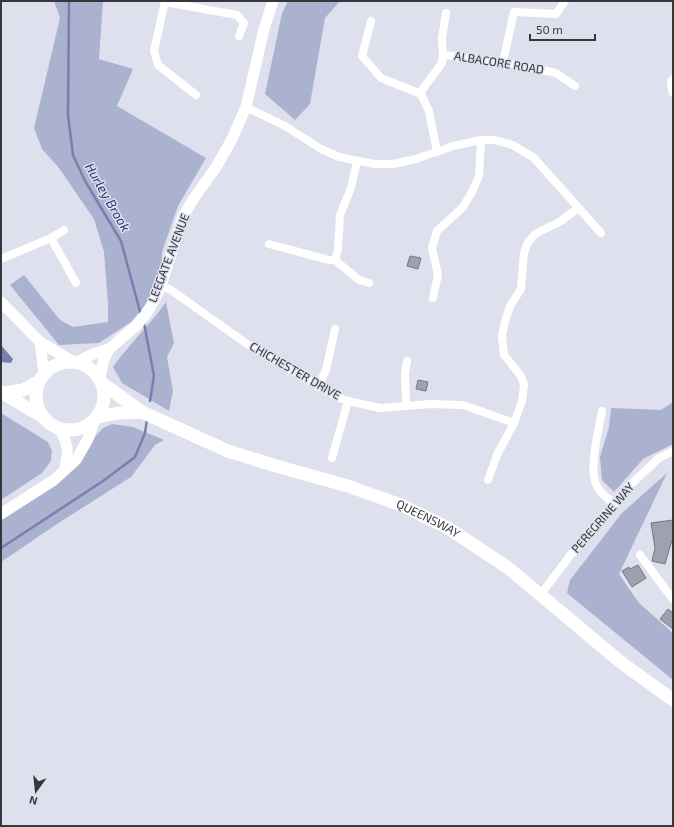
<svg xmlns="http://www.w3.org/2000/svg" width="674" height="827" font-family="'Exo 2',sans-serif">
  <rect width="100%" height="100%" fill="#dee1ed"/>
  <g fill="#abb2d0">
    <polygon points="54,1 103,1 99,59 133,69 117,106 206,158 178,206 162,252 161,286 131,322 99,343 59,345 10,285 24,275 60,320 73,327 108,322 108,304 104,252 94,219 59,168 42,149 34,128 60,18"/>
    <polygon points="288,1 340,1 325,18 310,104 295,120 265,94 282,13"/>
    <path d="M 166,302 L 174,343 L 167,357 L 173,391 L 169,411 L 122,383 L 113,367 C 129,344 150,325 166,302 Z"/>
    <polygon points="673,402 673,444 643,459 614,492 602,480 600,457 609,427 611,408 661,410"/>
    <polygon points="1,413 48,442 52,451 51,461 42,473 1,500"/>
    <polygon points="112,424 133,427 164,440 155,445 131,477 57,524 1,562 1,519 84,456 95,437 103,428"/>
    <polygon points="667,473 619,574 639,603 673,633 673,680 567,593 570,580 622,513"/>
  </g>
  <polygon fill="#7780ae" points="1,345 13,359 11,363 1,362"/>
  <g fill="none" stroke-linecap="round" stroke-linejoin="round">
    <g stroke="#7780ae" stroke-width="2.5">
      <polyline points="69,1 68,115 73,155 85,181 121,241 141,315"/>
      <polyline points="144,323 154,376 150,401"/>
      <polyline points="1,548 103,481 135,457 145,433 147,419"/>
    </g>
  </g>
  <g fill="#9fa2ae" stroke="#757783">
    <polygon points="410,256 421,258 418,269 407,266"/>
    <polygon points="418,380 428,382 426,391 416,389"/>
    <polygon points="673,520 673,540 672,540 665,564 652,561 655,548 651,523"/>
    <polygon points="638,565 646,578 632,587 622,571 629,567 630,569"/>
    <polygon points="668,609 673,613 673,629 660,619"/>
  </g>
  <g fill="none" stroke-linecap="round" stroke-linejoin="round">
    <g stroke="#fff" stroke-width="8">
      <polyline points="165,1 154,51 158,65 196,95"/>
      <polyline points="165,2 237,15 244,23 239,36"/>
      <polyline points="371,21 362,56 381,78 421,94"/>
      <polyline points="443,55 503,62 556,73 575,86"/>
      <polyline points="503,62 514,12 556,14 565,1"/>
      <polyline points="673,79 671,81 672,91 673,93"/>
      <polyline points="246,107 285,126 321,149 339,157 374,164 393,164 416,159 453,146 481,140 494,140 513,145 534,158 601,233"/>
      <polyline points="437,152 429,111 421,94 422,90 442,63 443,55 442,38 446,13"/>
      <polyline points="51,238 76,283"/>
      <polyline points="269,244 329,260 335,260 338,249 340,215 351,188 357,161"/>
      <polyline points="1,259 51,238 64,230"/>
      <polyline points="335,260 359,280 369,283"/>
      <polyline points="161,286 171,290 247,344 337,397 348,401 380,408 431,404 463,405 514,423"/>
      <polyline points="433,298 438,275 432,248 437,231 463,207 472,192 479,176 481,140"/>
      <polyline points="318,387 326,370 335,329"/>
      <polyline points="406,406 405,373 407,361"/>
      <path d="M 602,411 C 599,429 587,473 598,488 C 602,494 608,499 614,504"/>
      <polyline points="332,458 348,401"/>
      <polyline points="488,480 497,455 514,423 522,401 524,385 521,376 504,355 502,336 504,325 510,306 521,289 524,253 527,244 535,234 561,221 578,208"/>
      <polyline points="640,555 669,594 673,599"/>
      <polyline points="541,594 582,540 627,488 659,458 673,451"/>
    </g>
    <g stroke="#fff" stroke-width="11">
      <polyline points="1,302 40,342 72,361"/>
      <polyline points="40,342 44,373"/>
      <polyline points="77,362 93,354 109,349 137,325 146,314 155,299 161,286 183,216 196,195 215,169 232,139 246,107 264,29 273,1"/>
      <polyline points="100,379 103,362 109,349"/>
      <path d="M 60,429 C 68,445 69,450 65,468"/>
      <polyline points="1,514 54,480 76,460 88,439 94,421"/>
    </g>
    <g stroke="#fff" stroke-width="13">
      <circle cx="70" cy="396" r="34"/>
      <path id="s1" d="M 103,384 L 142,412 L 228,451 L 276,466 L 348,486 L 401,505 L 448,528 L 507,567 L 623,664 L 673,700"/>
      <polyline points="1,392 43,417"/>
      <polyline points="3,393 23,390 38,382"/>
      <polyline points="98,417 118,413 142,412"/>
    </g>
  </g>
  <g text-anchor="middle" stroke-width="3" stroke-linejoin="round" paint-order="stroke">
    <g font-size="12" fill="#36373c" stroke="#dee1ed">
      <text transform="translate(499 63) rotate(9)" y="4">ALBACORE ROAD</text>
      <text transform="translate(169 258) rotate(-69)" y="4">LEEGATE AVENUE</text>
      <text transform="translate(295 371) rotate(30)" y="4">CHICHESTER DRIVE</text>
      <text transform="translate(603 518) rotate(-49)" y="4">PEREGRINE WAY</text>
      <text dy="4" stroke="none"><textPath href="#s1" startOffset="354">QUEENSWAY</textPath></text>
    </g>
    <g font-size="13" font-style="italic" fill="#2a2f6a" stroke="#dee1ed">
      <text transform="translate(108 197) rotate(60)" y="5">Hurley Brook</text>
    </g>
  </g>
  <rect width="674" height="827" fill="none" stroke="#36373c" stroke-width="4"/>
  <g transform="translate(36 791) rotate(195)" stroke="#dee1ed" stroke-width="3" paint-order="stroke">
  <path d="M0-3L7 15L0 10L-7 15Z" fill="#36373c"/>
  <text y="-6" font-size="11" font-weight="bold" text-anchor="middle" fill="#36373c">N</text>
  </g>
  <path d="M530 34v6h65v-6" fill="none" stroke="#36373c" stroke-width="2"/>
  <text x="536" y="34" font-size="12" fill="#36373c" stroke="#dee1ed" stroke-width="3" paint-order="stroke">50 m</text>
</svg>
